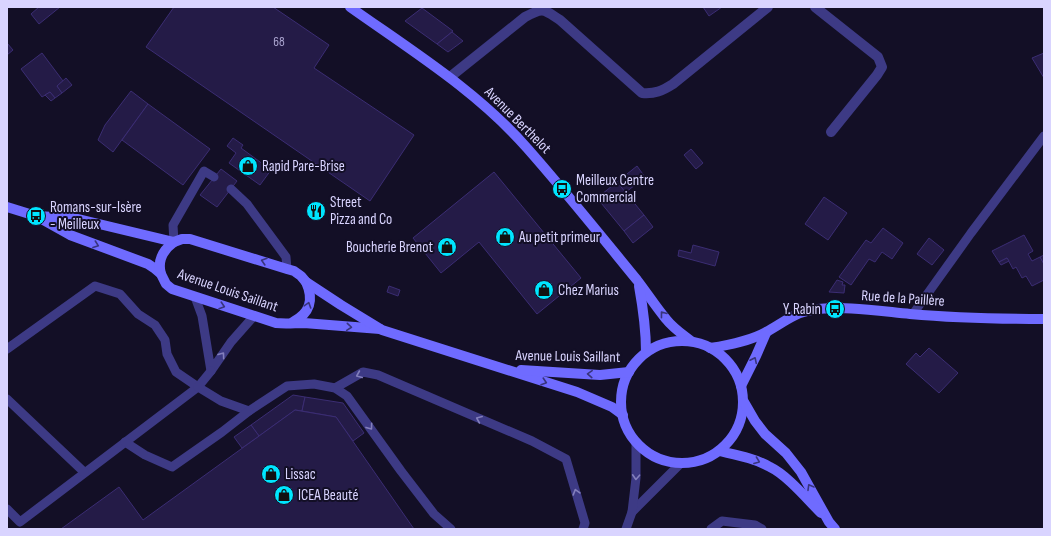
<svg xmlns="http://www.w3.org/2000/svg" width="1051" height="536" font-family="'Sofia Sans Condensed',sans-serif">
  <rect width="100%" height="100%" fill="#130f26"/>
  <g fill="#241b47" stroke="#3b2d73">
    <polygon points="39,7 60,7 39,24 31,14"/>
    <polygon points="174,7 273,7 329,45 314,68 414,135 370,201 146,47"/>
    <polygon points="703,7 722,7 709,16"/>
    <polygon points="422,8 453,31 437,44 405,21"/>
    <polygon points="452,32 463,41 448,52 437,44"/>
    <polygon points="7,43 13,50 7,55"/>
    <polygon points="42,53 63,81 57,86 62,93 55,98 50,92 42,97 21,69"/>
    <polygon points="1044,53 1044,78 1032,58"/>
    <polygon points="66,78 72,85 62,93 57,86"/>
    <polygon points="131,91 148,104 113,152 98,140 105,125"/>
    <polygon points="50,92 55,98 51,101 45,95"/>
    <polygon points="148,104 210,149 183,185 122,140"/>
    <polygon points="233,138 243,145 241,148 271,170 260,185 229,163 236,153 227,146"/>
    <polygon points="691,149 703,163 696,169 684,155"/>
    <polygon points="637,166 645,177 625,193 617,182"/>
    <polygon points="221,169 237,181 217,207 200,195"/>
    <polygon points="494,172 581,278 537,314 479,242 441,273 413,238"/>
    <polygon points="617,182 644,215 624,231 597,198"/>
    <polygon points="824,197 847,213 828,240 805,224"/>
    <polygon points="644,215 653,227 633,243 624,231"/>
    <polygon points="883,228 903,243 892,259 882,252 875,262 869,259 851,285 839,277 866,240 871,243"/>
    <polygon points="1024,235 1033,251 1028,254 1032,261 1040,257 1044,264 1044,280 1032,286 1026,276 1022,278 1016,267 1013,269 1007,258 999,262 992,251"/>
    <polygon points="929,238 944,250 932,265 917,254"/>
    <polygon points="693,245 719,252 715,266 678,256 679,250 691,253"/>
    <polygon points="1044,255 1044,264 1040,257"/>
    <polygon points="1007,258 1009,261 1001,265 999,262"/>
    <polygon points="837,280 843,282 842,285 845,285 844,293 829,292"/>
    <polygon points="389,286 400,290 398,296 387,292"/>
    <polygon points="929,348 958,373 939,393 906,364 916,353 920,357"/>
    <polygon points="293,395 305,397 302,411 295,410 259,436 251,425"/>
    <polygon points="305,397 343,403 364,433 353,441 336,417 302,411"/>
    <polygon points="295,410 336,417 414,529 61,529 119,487 143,520"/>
    <polygon points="251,425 259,436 242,448 234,437"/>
  </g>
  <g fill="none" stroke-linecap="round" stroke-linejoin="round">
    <g stroke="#3d3a85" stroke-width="9">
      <polyline points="231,189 247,204 286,257 287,269"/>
      <polyline points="174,242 173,225 204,171 214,177"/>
      <polyline points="195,297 202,316 211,371 231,342 254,316"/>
      <polyline points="913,314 971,233 1044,136"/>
      <polyline points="7,349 95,286 120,294 138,314 155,325 165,340 167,354 176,372 198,387 20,522 7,509"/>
      <polyline points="211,371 198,387 221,401 249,411 287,386 314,384 335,388 347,396 401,471 434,514 451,529"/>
      <polyline points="335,388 363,372 378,375 532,441 566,459 585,523 583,529"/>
      <polyline points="7,399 84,472"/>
      <polyline points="125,442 145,455 172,467 222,432 249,411"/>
      <polyline points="632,512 681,463"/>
      <polyline points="626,529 632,512 636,478 636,442"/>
      <polyline points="711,529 722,521 755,525 762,529"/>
    </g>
    <g stroke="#3d3a85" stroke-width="10">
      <polyline points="815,7 878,57 882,67 877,75 831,132"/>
      <path d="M 450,77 L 525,17 C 544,7 543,9 560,20 L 642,93 C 655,94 662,91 673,84 L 768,7"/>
    </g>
    <g stroke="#6f6bff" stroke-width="10">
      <path d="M 350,7 C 412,51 477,91 527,148 C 565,191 601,236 637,280 C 647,293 656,307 666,319 C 673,328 682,334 691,341"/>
      <path d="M 7,207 L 36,216 L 70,235 L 148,264 L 154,268 L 161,274 L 166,284 L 172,289 L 276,323 C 286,324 295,323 304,323 C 329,325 354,327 380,329"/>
      <polyline points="36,216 74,218 174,242 182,239 190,239 287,269 294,271 301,276 306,282 341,305 382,330 577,392 612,407 623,415"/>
      <path d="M 161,274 C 157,260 163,250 174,242"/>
      <path d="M 639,286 C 643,308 646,330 646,352"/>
      <path d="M 293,322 C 310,313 314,300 306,282"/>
      <circle cx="682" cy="402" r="61"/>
      <path d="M 710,348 C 729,345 750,341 766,332 C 781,324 795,312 812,310 C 843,305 879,311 910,314 C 954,318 999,319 1044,319"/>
      <polyline points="521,370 600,375 629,372"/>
      <polyline points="741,386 756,356 766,333"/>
      <polyline points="744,402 755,421 765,434 786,453 801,472 829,522 835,529"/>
      <path d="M 719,451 C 736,455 754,458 770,467 C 787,475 807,499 821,513"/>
    </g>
  </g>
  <defs><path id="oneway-chevron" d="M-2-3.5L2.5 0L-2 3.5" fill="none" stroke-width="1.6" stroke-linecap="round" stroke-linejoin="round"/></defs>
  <g stroke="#38347d">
    <use href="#oneway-chevron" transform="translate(96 245) rotate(20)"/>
    <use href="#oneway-chevron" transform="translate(264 261) rotate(-163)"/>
    <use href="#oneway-chevron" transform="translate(308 305) rotate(-72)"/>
    <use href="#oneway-chevron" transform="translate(222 306) rotate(18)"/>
    <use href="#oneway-chevron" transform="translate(663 314) rotate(-128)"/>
    <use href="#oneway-chevron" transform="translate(349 327) rotate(5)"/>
    <use href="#oneway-chevron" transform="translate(754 360) rotate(-64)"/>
    <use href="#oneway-chevron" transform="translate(590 374) rotate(-177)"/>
    <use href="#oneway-chevron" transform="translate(544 382) rotate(18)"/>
    <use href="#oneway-chevron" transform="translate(757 461) rotate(21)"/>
    <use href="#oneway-chevron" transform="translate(810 487) rotate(-120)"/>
  </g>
  <g stroke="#837fbc">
    <use href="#oneway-chevron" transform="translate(222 355) rotate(-54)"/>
    <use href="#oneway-chevron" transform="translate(359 375) rotate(157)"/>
    <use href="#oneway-chevron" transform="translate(479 419) rotate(-157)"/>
    <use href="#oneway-chevron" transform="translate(370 427) rotate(54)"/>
    <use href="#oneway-chevron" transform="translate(636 477) rotate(93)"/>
    <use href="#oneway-chevron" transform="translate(576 492) rotate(-106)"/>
  </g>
  <defs>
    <symbol id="shop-disc" viewBox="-11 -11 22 22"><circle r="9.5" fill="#00e5ff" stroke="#130f26"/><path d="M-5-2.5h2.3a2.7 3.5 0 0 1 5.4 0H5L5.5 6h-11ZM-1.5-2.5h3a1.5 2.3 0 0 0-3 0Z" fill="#111"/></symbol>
    <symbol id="bus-disc" viewBox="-11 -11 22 22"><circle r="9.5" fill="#00e5ff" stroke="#130f26"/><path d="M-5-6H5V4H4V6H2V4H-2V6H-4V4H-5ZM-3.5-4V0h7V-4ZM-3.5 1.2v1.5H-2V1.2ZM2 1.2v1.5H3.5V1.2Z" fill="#111"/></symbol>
    <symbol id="restaurant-disc" viewBox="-11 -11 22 22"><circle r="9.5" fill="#00e5ff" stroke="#130f26"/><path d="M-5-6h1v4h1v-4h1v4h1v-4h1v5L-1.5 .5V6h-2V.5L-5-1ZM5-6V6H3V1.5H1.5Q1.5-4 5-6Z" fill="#111"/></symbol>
  </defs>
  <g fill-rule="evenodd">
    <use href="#shop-disc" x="237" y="155" width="22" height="22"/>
    <use href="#bus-disc" x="551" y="178" width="22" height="22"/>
    <use href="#restaurant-disc" x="305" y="200" width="22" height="22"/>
    <use href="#bus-disc" x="25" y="205" width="22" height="22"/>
    <use href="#shop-disc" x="494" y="226" width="22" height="22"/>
    <use href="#shop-disc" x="436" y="236" width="22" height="22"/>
    <use href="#shop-disc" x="533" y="279" width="22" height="22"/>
    <use href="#bus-disc" x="824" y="298" width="22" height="22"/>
    <use href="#shop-disc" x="260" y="463" width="22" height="22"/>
    <use href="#shop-disc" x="273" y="484" width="22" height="22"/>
  </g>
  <g text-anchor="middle" stroke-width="4" stroke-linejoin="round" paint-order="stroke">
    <g font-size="13" fill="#aca6d1">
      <text x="279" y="46">68</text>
    </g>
    <g font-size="15" fill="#d9d4ff" stroke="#130f26">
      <text transform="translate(518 120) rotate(45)" y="5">Avenue Berthelot</text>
      <text transform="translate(228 290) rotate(19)" y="5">Avenue Louis Saillant</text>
      <text transform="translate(903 298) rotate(4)" y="5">Rue de la Paillère</text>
      <text transform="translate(568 356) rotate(1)" y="5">Avenue Louis Saillant</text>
    </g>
    <g font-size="15" fill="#d9d4ff" stroke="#130f26" text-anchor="start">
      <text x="262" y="171">Rapid Pare-Brise</text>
      <text x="576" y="185">Meilleux Centre<tspan x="576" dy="17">Commercial</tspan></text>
      <text x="330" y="207">Street<tspan x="330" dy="17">Pizza and Co</tspan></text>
      <text x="50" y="212">Romans-sur-Isère<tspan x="50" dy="17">- Meilleux</tspan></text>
      <text x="519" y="242">Au petit primeur</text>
      <text x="433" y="252" text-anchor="end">Boucherie Brenot</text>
      <text x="558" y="295">Chez Marius</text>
      <text x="821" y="314" text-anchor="end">Y. Rabin</text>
      <text x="285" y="479">Lissac</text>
      <text x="298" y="500">ICEA Beauté</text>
    </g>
  </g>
  <rect width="1051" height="536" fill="none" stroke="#d9d4ff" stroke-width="16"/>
</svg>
